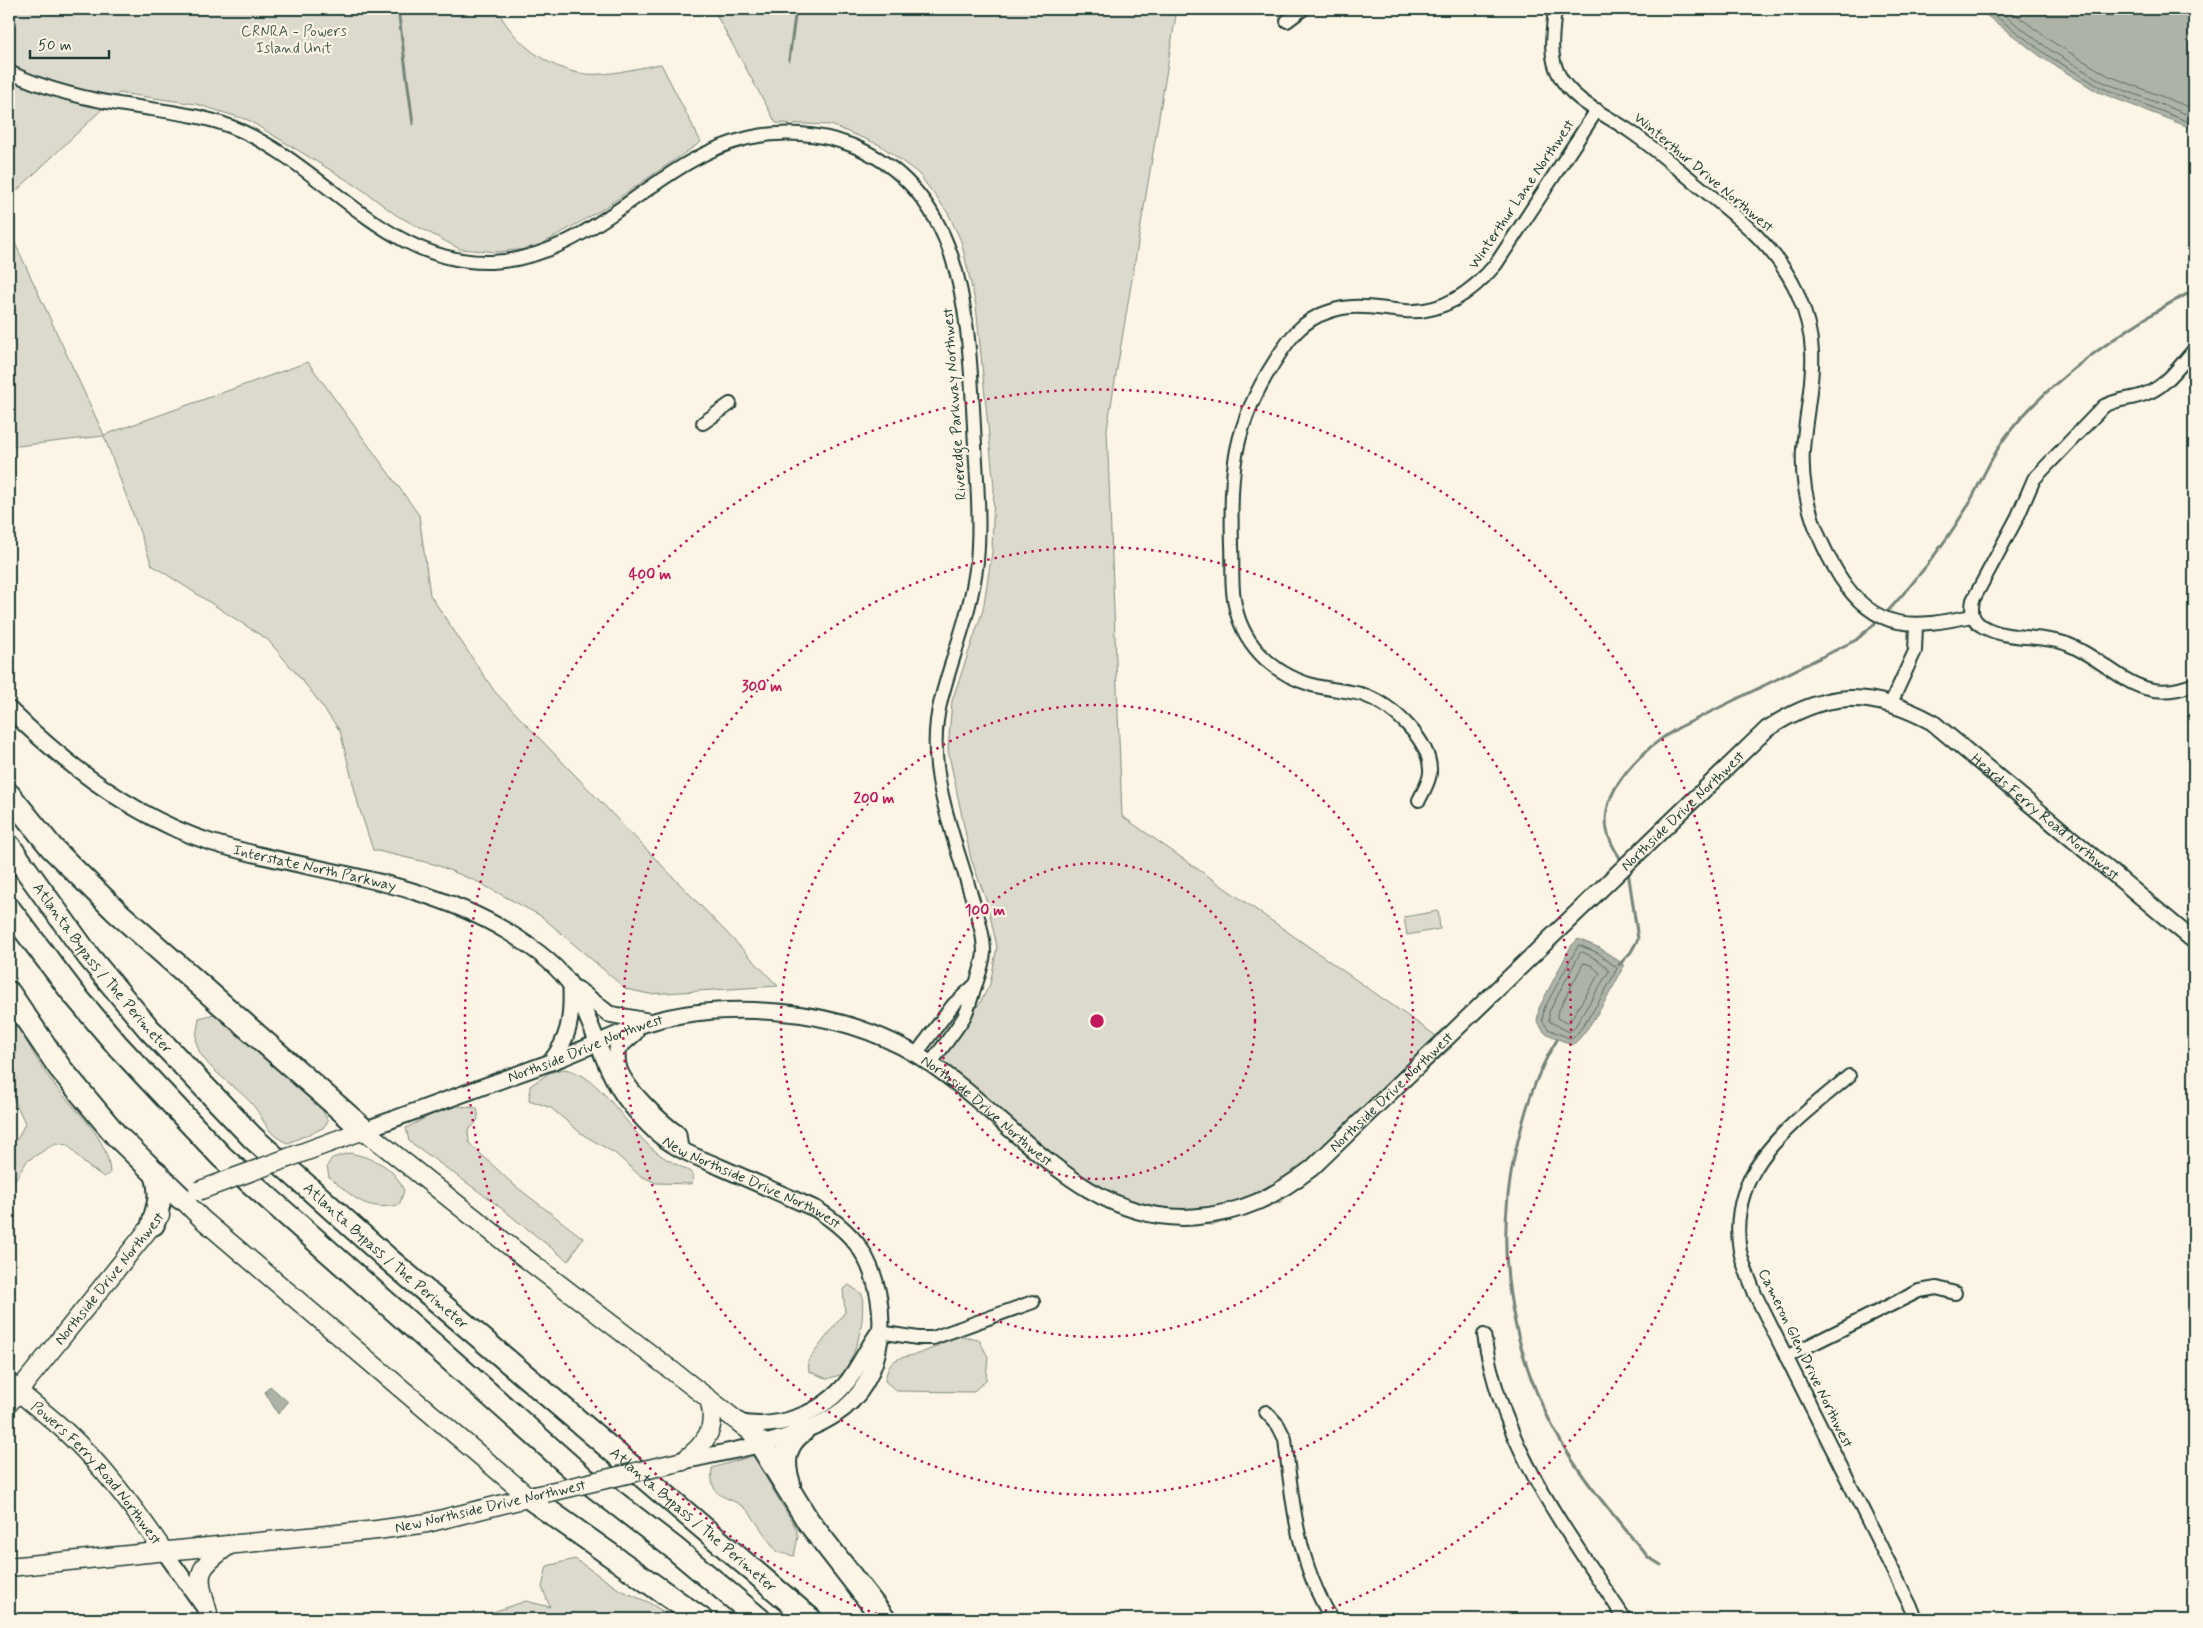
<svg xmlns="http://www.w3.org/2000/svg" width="2203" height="1628" font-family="Mynerve,sans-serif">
  <rect width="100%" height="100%" fill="#fcf5e5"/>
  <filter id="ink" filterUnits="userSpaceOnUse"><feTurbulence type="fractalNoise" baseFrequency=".02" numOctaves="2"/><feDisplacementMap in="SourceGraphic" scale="10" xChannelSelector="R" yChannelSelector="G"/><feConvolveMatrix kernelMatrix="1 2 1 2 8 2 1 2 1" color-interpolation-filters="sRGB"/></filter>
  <g filter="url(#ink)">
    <g fill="#dcdacc" stroke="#7e8c80">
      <path d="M 9,9 L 497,9 C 512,39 540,63 574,72 C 601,79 635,68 661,64 L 701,142 L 601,210 L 535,248 L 499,252 L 460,249 L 396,215 L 360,188 L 248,120 L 196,104 L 119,93 L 9,198 Z"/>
      <polygon points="713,9 1177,9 1107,429 1122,816 1452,1047 1281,1202 1214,1225 1151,1222 1086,1191 935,1061 980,1003 990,984 997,947 987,902 971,859 948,750 952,701 983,610 992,552 994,487 976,305 961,241 948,213 918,173 880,145 831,125 776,123"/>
      <polygon points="9,230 104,435 308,362 419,515 430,595 495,692 778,986 649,994 626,989 541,916 476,881 434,864 373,850 359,807 340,731 311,691 268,640 152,565 104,436 9,447"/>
      <polygon points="1438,911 1440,929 1407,935 1404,917"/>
      <path d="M 9,1010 C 21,1029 30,1050 43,1069 C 64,1104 108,1130 110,1173 L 104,1177 L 85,1164 L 68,1145 L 56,1143 L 27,1161 L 9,1189 L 9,1146 L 18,1138 L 25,1123 L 9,1089 Z"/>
      <path d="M 214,1014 L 225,1018 L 317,1099 L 328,1121 L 323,1128 L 288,1143 C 266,1135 265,1119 252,1104 C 238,1087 203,1068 197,1045 C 195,1038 198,1026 199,1018 Z"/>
      <path d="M 563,1069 C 601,1072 627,1132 659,1154 C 668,1161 679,1165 689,1171 L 693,1175 L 692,1184 L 656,1183 L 639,1175 L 616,1154 L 582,1134 L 551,1108 L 529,1100 L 530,1086 L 549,1073 Z"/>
      <path d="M 458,1106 L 477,1108 C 480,1120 477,1123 468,1130 L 469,1143 L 514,1185 L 583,1238 L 568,1261 L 492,1201 L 409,1141 L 406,1128 L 435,1113 Z"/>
      <path d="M 350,1153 C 375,1159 393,1165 404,1191 L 399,1205 C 364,1211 355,1198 329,1177 L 327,1166 L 332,1158 Z"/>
      <path d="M 849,1285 L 862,1294 C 865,1324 858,1348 843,1374 L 827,1379 L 809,1371 L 808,1361 L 845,1312 L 843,1290 Z"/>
      <path d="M 957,1336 L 979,1340 L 988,1357 L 986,1380 L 973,1392 L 897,1391 L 885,1381 C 889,1355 901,1359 921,1353 C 933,1349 945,1341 957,1336 Z"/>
      <path d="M 752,1456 L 759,1461 L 766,1478 L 796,1528 L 798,1537 L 794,1556 L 777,1552 C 769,1542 752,1514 745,1508 C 727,1494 709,1501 712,1468 Z"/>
      <polygon points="575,1559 620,1590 648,1602 675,1619 472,1619 526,1601 550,1607 542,1587 547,1566"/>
    </g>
    <g fill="#aeb3a7" stroke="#758479">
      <polygon points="1978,9 2194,9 2194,129 2098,92 2044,59"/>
      <path d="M 1578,939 L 1600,948 L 1623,964 L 1623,967 C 1616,984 1586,1037 1572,1045 L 1545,1033 L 1537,1022 L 1539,1008 L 1571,946 Z"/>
      <polygon points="270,1386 288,1402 278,1414 265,1392"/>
    </g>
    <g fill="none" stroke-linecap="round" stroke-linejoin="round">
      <g stroke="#586c62" stroke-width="1">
        <polyline points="1986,9 2047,55 2100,87 2194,124"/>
        <polyline points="1996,9 2050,50 2103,82 2194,117"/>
        <polyline points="2008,9 2054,43 2107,75 2194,109"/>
        <path d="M 1579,945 L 1598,953 L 1617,968 C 1612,981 1580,1035 1571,1039 L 1548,1029 L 1542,1020 L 1544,1009 Z"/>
        <polygon points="1583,952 1601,962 1609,971 1574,1028 1569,1032 1549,1021 1549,1012 1580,953"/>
        <polygon points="1584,963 1591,965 1600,973 1569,1022 1566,1023 1557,1018 1557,1014"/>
      </g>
      <g stroke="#758479" stroke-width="3">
        <polyline points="398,9 413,124"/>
        <polyline points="789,60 796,9"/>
        <path d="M 1888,611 C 1918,579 1943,546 1966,509 C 1979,486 1989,461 2004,439 C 2039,392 2089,355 2138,323 C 2156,312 2174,299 2194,291"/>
        <path d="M 1620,858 C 1614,849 1609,840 1607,830 C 1599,788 1647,746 1678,728 L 1856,640 L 1880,619"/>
        <polyline points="1619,965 1631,952 1638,939 1628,871"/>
        <path d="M 1557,1040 C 1535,1074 1524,1114 1515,1153 C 1490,1266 1517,1386 1586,1480 C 1605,1506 1627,1531 1648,1557 L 1661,1565"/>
      </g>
      <defs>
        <g id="minor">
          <path d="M 1555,9 C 1553,31 1548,55 1559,75 C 1573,102 1607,115 1631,132 C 1653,147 1673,165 1694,182 C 1733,214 1775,244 1797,292 C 1824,353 1808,388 1803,449 C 1800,496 1816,538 1840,577 C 1876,633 1914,628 1972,616"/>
          <polyline points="1287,21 1303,9"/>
          <path d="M 9,72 C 49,91 94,101 138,107 C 170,112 201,115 232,127 C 324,163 384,265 491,262 C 595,258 653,160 748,138 C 782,130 819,133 851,145 C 967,191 968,321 974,426 C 976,471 981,516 977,561 C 972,610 953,653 941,700 C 924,764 951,827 969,888 C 975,908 984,931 984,953 C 983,963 980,972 977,981 C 972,993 970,1006 964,1017 C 954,1033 941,1049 930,1064"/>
          <path d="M 2194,350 C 2180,365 2166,387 2145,394 C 2131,400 2119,398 2104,406 L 2034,479 L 2018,516 L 1973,600 C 1971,610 1971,620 1982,626 C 2007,641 2040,634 2067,644 C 2115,663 2137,708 2194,684"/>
          <polyline points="703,423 730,404"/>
          <polyline points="1891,703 1915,651 1916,625"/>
          <path d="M 1419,800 C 1423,792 1429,783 1430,773 C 1432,741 1392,705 1364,695 C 1348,690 1329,690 1312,685 C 1271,673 1240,642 1234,599 C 1231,582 1233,563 1232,545 C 1230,471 1233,426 1275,361 C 1289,339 1302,320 1328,312 C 1354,302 1378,309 1405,311 C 1443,314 1474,290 1496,264 L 1597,110"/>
          <polyline points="916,1054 953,1005 975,985"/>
          <path d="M 1849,1076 C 1794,1123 1726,1167 1740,1251 C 1743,1266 1750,1280 1755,1294 L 1917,1619"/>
          <polyline points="879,1332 918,1338 933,1338 1033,1302"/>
          <path d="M 1484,1335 C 1502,1448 1564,1526 1625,1619"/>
          <polyline points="1786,1357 1919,1291 1937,1288 1955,1293"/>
          <path d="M 1266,1412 L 1278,1425 L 1285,1439 C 1292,1502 1298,1565 1332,1619"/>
        </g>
        <g id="tertiary">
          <path id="s1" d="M 9,709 C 66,765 133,817 210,842 C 310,873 418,877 508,932 C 531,946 557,964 572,987 C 595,1024 601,1067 628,1102 C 639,1116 652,1131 667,1141 C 683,1153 702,1159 720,1167 C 752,1181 784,1195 816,1209 C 835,1221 853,1235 864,1255 C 892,1306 887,1382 835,1415 C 795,1441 730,1451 683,1461"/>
          <polyline points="577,989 609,1014 647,1021"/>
          <path d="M 635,1033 L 617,1049 C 617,1054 617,1060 618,1065 C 622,1086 661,1122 678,1134 L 680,1149"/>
          <path d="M 551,1061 C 569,1039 572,1018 571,990"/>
          <path id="s2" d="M 364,1130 C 426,1107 488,1085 551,1062 C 578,1052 605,1039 633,1028 C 678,1011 730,1008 778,1012 C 826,1016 875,1030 917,1055 C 1007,1109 1078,1225 1194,1217 C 1243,1213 1274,1197 1312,1168 L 1767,729 C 1826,690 1871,689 1932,722 L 2194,941"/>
          <path d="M 738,1422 C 778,1431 823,1413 848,1381 C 860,1365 867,1348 879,1332"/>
          <polyline points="163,1550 206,1610"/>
        </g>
        <g id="secondary">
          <polyline points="334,1141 364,1130 512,1248 709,1399 751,1432 760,1443"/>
          <polyline points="181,1198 202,1219 530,1498"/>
          <path id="s3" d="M 9,1383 C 27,1400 47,1414 65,1431 C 103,1466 134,1508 163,1550"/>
          <path id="s4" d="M 9,1403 L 160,1215"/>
          <path d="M 683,1461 C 706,1444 718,1428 709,1399"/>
          <polyline points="9,1567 377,1530 427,1523 543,1494"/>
          <path d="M 208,1613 C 197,1573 194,1571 229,1545"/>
        </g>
        <g id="motorway">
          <polyline points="9,795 52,848 116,911 364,1130"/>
          <path id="s5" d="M 9,846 L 89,957 L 149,1029 L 253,1138 L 387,1258 L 810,1619"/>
          <polyline points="9,909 73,993 118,1046 222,1157 587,1481 674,1548 759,1619"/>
          <polyline points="9,993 60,1068 116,1135 181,1198"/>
          <path d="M 153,1224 C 160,1202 162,1195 156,1173"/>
          <polyline points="760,1443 808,1521 884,1619"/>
          <path d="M 789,1484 C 782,1463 783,1445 802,1431"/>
          <polyline points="530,1498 701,1619"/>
        </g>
      </defs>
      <use href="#minor" stroke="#1f3d34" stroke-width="16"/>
      <use href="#tertiary" stroke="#1f3d34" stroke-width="19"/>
      <use href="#secondary" stroke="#1f3d34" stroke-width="21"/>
      <use href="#motorway" stroke="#1f3d34" stroke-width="26"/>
      <use href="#minor" stroke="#fcf5e5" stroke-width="12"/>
      <use href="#tertiary" stroke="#fcf5e5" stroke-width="15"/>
      <use href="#secondary" stroke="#fcf5e5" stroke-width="18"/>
      <use href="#motorway" stroke="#fcf5e5" stroke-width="22"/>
      <defs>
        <g id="secondary-bridge">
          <polyline points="198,1191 334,1141"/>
          <polyline points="546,1493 683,1461"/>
        </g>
      </defs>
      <use href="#secondary-bridge" stroke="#1f3d34" stroke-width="21" stroke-linecap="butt"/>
      <use href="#secondary-bridge" stroke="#fcf5e5" stroke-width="18"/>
    </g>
  </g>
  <g fill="none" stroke="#c2185b" stroke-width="2.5" stroke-dasharray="2.5 5">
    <circle cx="1097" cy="1021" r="158"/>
    <circle cx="1097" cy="1021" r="316"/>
    <circle cx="1097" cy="1021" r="474"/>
    <path d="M891 1619A632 632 0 1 1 1303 1619"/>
  </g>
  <g text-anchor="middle" stroke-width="4.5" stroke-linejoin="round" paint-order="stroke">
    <g font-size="15" fill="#455c52" stroke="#fcf5e5">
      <text x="294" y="36">CRNRA - Powers<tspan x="294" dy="17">Island Unit</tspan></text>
    </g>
    <g font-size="15" fill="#1f3d34" stroke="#fcf5e5">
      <text transform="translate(1704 172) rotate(40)" y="5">Winterthur Drive Northwest</text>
      <text transform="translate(1521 194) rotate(-56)" y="5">Winterthur Lane Northwest</text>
      <text transform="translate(954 404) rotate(-94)" y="5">Riveredge Parkway Northwest</text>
      <text dy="5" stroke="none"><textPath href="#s2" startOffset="1555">Northside Drive Northwest</textPath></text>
      <text dy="5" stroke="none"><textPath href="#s2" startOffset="1996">Heards Ferry Road Northwest</textPath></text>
      <text dy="5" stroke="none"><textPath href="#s1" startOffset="351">Interstate North Parkway</textPath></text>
      <text dy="5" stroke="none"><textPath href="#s5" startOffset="154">Atlanta Bypass / The Perimeter</textPath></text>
      <text dy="5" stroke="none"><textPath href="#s2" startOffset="236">Northside Drive Northwest</textPath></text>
      <text dy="5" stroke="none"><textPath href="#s2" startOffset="1150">Northside Drive Northwest</textPath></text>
      <text dy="5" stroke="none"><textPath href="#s2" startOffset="671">Northside Drive Northwest</textPath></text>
      <text dy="5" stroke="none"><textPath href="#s1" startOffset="919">New Northside Drive Northwest</textPath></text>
      <text dy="5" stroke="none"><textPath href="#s5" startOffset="559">Atlanta Bypass / The Perimeter</textPath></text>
      <text dy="5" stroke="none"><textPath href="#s4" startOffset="160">Northside Drive Northwest</textPath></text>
      <text transform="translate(1806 1358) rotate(64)" y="5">Cameron Glen Drive Northwest</text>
      <text dy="5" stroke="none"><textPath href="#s3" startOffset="126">Powers Ferry Road Northwest</textPath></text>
      <text transform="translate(490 1506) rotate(-13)" y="5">New Northside Drive Northwest</text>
      <text dy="5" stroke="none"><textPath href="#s5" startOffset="964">Atlanta Bypass / The Perimeter</textPath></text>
    </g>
  </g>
  <circle cx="1097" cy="1021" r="8" fill="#c2185b" stroke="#fcf5e5" stroke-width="2.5"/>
  <g font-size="15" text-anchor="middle" font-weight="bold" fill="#c2185b" stroke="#fcf5e5" stroke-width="4.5" stroke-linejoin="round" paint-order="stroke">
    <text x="650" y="579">400 m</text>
    <text x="762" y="691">300 m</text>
    <text x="874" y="803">200 m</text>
    <text x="985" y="915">100 m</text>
  </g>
  <rect width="2203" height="1628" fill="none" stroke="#fcf5e5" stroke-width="30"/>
  <rect x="15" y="15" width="2173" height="1598" fill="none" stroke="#1f3d34" stroke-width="2" filter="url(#ink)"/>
  <path d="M30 50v8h79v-8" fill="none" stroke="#1f3d34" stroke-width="2.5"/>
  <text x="38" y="50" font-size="15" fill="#1f3d34" stroke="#fcf5e5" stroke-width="4" paint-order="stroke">50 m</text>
</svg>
